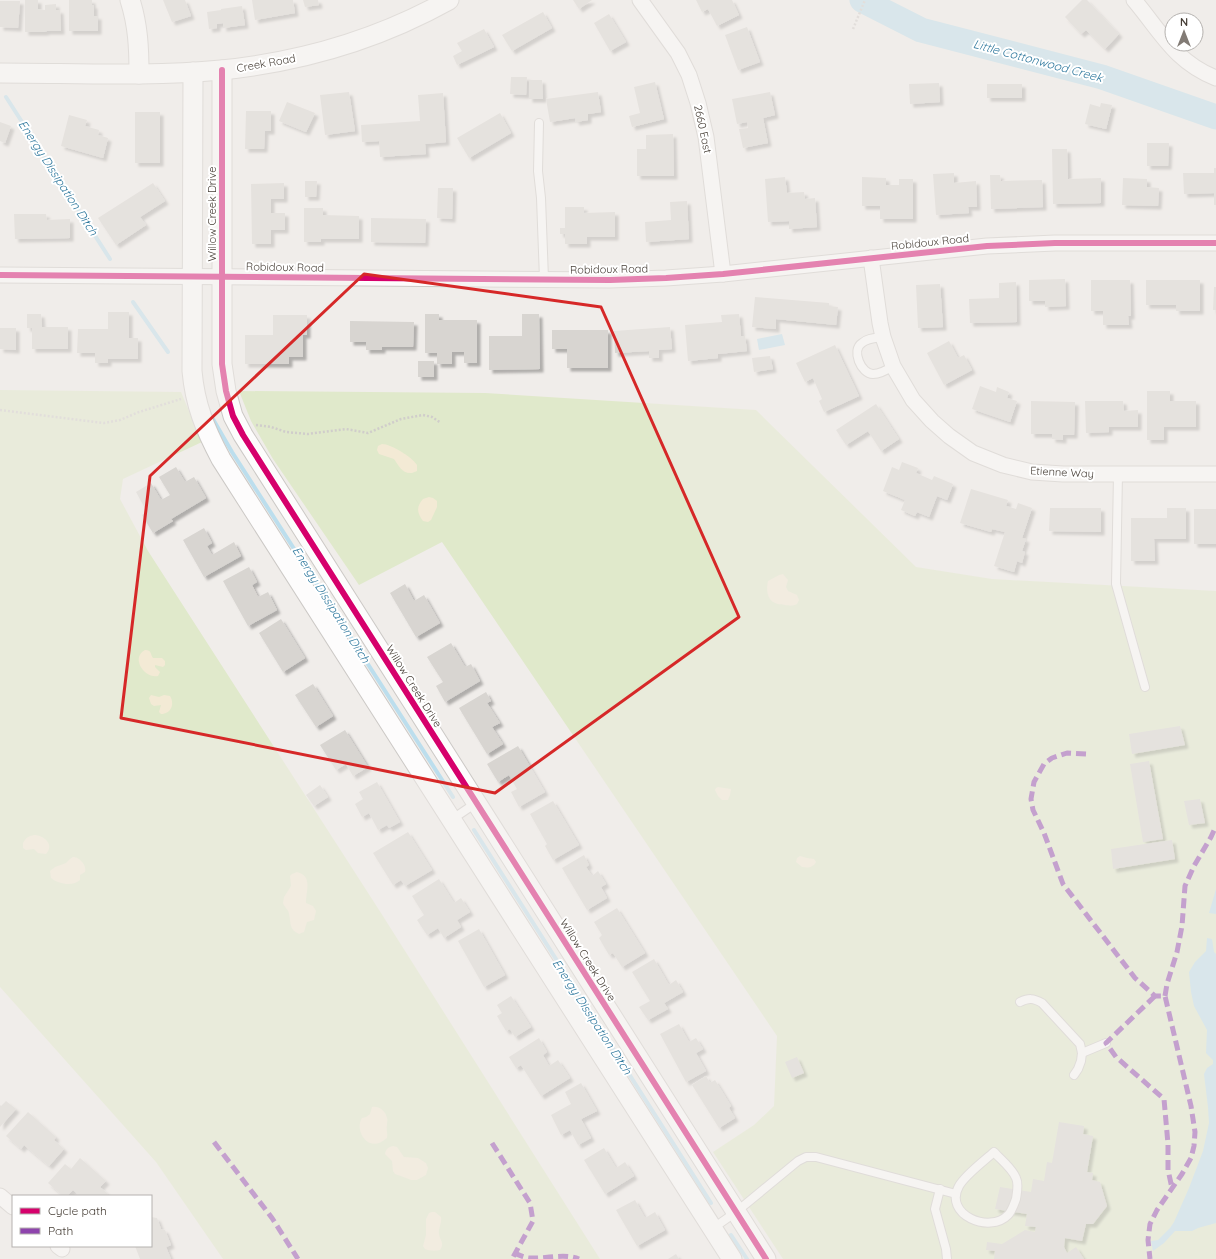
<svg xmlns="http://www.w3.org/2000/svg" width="1216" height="1259" font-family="Quicksand,sans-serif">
  <defs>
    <filter id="shadow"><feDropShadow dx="3.5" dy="3.5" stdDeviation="1" flood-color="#0004"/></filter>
  </defs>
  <rect width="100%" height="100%" fill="#f0edea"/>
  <g fill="#e0e9cb">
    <polygon points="0,390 181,392 202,442 123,479 120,499 148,551 381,913 600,1259 223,1259 156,1162 0,987"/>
    <polygon points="239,391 485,393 756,410 916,567 992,579 1216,591 1216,1259 783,1259 713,1152 754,1125 774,1106 777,1036 442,542 359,585 273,459 251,421"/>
  </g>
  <g fill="#f3ead5">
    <path d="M 382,444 C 391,444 412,457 417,465 L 417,471 L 412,473 C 402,474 399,466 394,459 L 379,454 L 377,450 L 378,446 Z"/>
    <path d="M 429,497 L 433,498 L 437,501 L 437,507 L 431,520 L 428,522 L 423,521 C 417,513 416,507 423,499 Z"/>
    <path d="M 783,574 L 788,580 L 786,587 L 788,591 L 797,595 L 799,600 L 797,604 C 793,606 791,606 785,605 C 782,604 779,605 775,603 C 767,600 766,589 768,581 L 779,575 Z"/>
    <path d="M 145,650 C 152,650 150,654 153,658 L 162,658 L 165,661 L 165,665 L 163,667 L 155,665 L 155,667 L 160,672 L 158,676 C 145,679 130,658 145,650 Z"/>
    <path d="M 151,695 L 159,697 L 164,695 L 170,696 C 175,704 171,714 161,714 L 159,712 L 161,705 L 154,706 L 151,704 L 149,698 Z"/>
    <polygon points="718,787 731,789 730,795 728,800 722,800 718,796 715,790 716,788"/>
    <path d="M 34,835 C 44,835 55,845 46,854 L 38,853 L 34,849 L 26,850 L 23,848 L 23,843 C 26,838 28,836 34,835 Z"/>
    <path d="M 800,856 L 807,858 L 814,859 L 816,862 C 813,868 807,868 802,867 L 796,862 L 797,858 Z"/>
    <path d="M 73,857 C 80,857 87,866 85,872 L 80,875 L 80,880 C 73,887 58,884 51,878 L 50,871 L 55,867 L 66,863 L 70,859 Z"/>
    <path d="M 297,872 C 313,876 306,891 306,903 L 313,906 L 316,911 L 314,920 L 307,922 L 304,932 L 299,934 C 289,930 291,923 289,914 C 289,910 284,907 283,903 L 284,897 L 291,886 L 290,876 L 292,874 Z"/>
    <path d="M 372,1107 C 379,1106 385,1110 387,1118 C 388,1121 387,1121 387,1125 C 386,1130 388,1133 387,1138 C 368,1155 354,1130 362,1118 L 366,1117 L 370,1114 Z"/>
    <path d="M 393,1146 L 397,1147 L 404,1157 L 418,1158 L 426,1163 L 428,1168 L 426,1175 L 417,1180 L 411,1180 L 406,1178 L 395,1174 L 393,1171 L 392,1161 L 385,1154 C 386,1149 388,1147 393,1146 Z"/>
    <path d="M 432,1212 L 435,1212 L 441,1217 C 442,1223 438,1229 439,1234 C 440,1241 445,1243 440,1250 C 436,1251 429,1251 425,1249 L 423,1246 L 426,1235 L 426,1219 L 429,1213 Z"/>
  </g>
  <g fill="#bcdeed">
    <polygon points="782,334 785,345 759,350 757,339"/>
    <polygon points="1216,889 1216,914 1209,913"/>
    <polygon points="1207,938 1212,939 1214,952 1216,954 1216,1223 1198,1228 1192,1231 1175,1231 1164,1243 1153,1251 1151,1241 1158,1240 1170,1228 1174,1222 1189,1188 1203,1151 1209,1123 1208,1107 1204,1074 1207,1068 1213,1064 1213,1060 1206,1053 1207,1030 1194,1006 1191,992 1189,972 1195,962 1206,951"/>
  </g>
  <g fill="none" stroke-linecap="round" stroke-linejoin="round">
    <g stroke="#bcdeed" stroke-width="4">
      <polyline points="6,97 110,259"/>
      <polyline points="133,302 168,352"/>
      <polyline points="210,414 232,452 453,797"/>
      <polyline points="474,830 711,1203"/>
      <polyline points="731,1235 747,1259"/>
    </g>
    <polyline stroke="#bcdeed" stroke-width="25" points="862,0 921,30 1102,77 1216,117"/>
  </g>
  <g fill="#d8d5d1" filter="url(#shadow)">
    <polygon points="25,0 38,0 38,9 45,10 45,5 56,4 56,10 60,10 61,31 47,31 44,32 25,32"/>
    <polygon points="69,0 92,0 92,5 94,5 94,16 98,16 98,31 69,31"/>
    <polygon points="163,0 185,0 191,16 172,22"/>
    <polygon points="252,0 293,0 295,13 255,20"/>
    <polygon points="303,0 318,0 319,5 305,7"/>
    <polygon points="573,0 592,0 579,9"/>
    <polygon points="696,0 732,0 739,15 717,26 708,9 702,12"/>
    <polygon points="1082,0 1087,0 1119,34 1105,49 1086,30 1081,34 1065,17"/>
    <polygon points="0,1 20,1 18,28 0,27"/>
    <polygon points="242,6 245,25 223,28 223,23 217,24 217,28 209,29 207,12 221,10 221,9"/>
    <polygon points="543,12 552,28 512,51 502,35"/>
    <polygon points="609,14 626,42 610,51 594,23"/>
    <polygon points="747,27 760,62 738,70 725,35"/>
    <polygon points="484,29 494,47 457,65 453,56 462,51 457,43"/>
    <polygon points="511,77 527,77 526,95 510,94"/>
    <polygon points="529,80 542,80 543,99 529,99"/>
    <polygon points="655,82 664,119 632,127 629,116 640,113 634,87"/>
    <polygon points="939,83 940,102 910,104 909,84"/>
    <rect x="987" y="84" width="35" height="14"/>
    <polygon points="349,92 355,131 325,135 320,95"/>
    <polygon points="598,92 601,112 588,114 588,120 576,122 575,118 550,122 546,99"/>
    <polygon points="770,92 775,115 763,118 768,143 743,148 739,129 748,128 747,122 737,124 732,99"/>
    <polygon points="443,93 446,142 425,144 426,154 380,157 379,141 362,142 361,125 420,121 418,95"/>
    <polygon points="287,102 315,113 306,132 279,121"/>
    <polygon points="1101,103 1112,105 1106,129 1085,124 1090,104 1100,107"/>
    <polygon points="246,111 271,111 271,131 265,131 264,149 245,149"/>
    <rect x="135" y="112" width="25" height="51"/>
    <polygon points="500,113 511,133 469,158 457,138"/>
    <polygon points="69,115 87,120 85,126 99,130 98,135 108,138 103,158 61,146"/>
    <polygon points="0,122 11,126 5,143 0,141"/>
    <polygon points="673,134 674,176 637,176 637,149 646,149 646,135"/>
    <polygon points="1147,143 1169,143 1168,166 1147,166"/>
    <polygon points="1052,149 1067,149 1068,179 1101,178 1101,203 1053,204"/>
    <polygon points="1214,168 1216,168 1216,205 1214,205 1214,193 1184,194 1183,173 1214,173"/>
    <polygon points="954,173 954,183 976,181 977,207 968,207 969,213 936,215 933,174"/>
    <polygon points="990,175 1000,175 1001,181 1042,180 1043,207 991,209"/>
    <polygon points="785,177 787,193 804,192 805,199 815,198 817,227 789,229 789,221 768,222 765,179"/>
    <polygon points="862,177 886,178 886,185 899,185 899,179 913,179 913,219 880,219 880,206 862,206"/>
    <polygon points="1123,178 1147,179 1147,187 1159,188 1158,206 1122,205"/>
    <polygon points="305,181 317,181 316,197 305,197"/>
    <polygon points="153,183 165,201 140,217 146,225 116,245 98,218"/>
    <polygon points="284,183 284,199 271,199 271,213 285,213 285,230 271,230 271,244 252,244 251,184"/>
    <polygon points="438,188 453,188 452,219 437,218"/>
    <polygon points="687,201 689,239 646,242 645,222 671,220 670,202"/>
    <polygon points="565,207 584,207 584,213 615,212 615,237 587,237 587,244 565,244 565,234 560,234 560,228 565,228"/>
    <polygon points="304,208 323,208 323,215 359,216 359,239 321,239 321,242 304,242"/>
    <polygon points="14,214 46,214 47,220 70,219 70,238 15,239"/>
    <polygon points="371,218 426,219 425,243 371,242"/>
    <polygon points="1065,279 1066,306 1045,307 1045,301 1029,301 1029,280"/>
    <polygon points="1091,280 1130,280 1131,316 1128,316 1129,325 1103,325 1103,311 1091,311"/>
    <polygon points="1146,280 1200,280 1200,311 1176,311 1176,305 1146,305"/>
    <polygon points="1016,282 1017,322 970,323 969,299 999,298 999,283"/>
    <polygon points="940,284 943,327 918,328 916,285"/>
    <polygon points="1214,287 1216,287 1216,310 1213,310"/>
    <polygon points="755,297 829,303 829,306 838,307 836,325 776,319 776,329 752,327"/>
    <polygon points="108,312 129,312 129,338 138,338 138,359 108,359 108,363 95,363 95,353 77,353 78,329 108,329"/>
    <polygon points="27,314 41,314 42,327 68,327 68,349 32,349 32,328 27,328"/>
    <polygon points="425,314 439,314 439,320 477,320 477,363 464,363 464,352 452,352 452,364 437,364 437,353 425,353"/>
    <polygon points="522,314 539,314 540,369 489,370 489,336 522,336"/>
    <polygon points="739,314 741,336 745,336 747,351 718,354 718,358 688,361 685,325 722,322 721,315"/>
    <polygon points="273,315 307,315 307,335 303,335 303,357 289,357 289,364 245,364 245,335 273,335"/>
    <polygon points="350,321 414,322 413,347 382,347 382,350 366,350 366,342 350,342"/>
    <polygon points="670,327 672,349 659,350 659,358 649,358 649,351 615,353 614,331"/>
    <polygon points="0,328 16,328 16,350 0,349"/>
    <polygon points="552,330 608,330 608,368 567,368 567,349 552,349"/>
    <polygon points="949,341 958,358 964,355 972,370 944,385 927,353"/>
    <polygon points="835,345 859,396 824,412 819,401 822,399 813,378 805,382 796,363"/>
    <polygon points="770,356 773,369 754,372 752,358"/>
    <rect x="418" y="361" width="16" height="16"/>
    <polygon points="980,386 996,392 997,387 1009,392 1007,398 1017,401 1010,422 972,409"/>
    <polygon points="1147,391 1170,391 1170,401 1196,401 1196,427 1164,427 1164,440 1147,440"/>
    <polygon points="1031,401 1075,402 1074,435 1063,435 1063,440 1052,439 1052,434 1031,434"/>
    <polygon points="1085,401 1123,401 1124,411 1138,410 1138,427 1109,427 1109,432 1086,433"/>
    <polygon points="876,404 899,439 881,451 868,431 846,445 836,430"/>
    <polygon points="902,462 918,468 916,473 932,480 934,476 953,484 947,500 937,496 929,517 917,512 915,516 901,510 905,500 883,491 892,467 899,470"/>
    <polygon points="176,467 185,482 194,477 206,498 171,519 173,521 153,533 142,515 147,512 136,492 151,483 161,500 170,495 159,477"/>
    <polygon points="971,489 1008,500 1006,506 1016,509 1018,503 1032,508 1022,538 1026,539 1022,551 1025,552 1022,563 1017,561 1014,572 994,566 1005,532 992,529 991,532 960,523"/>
    <polygon points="1050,508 1101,508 1101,532 1049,531"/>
    <polygon points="1167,508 1186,508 1186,539 1154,539 1155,561 1131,561 1131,518 1167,518"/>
    <rect x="1194" y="509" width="22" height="35"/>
    <polygon points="204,528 212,543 207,546 212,555 234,542 241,556 204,577 183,540"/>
    <polygon points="249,567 257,582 252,585 258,597 268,592 277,610 248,626 223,581"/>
    <polygon points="405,584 414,601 424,595 440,623 416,637 390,593"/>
    <polygon points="281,619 305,658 283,672 259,633"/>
    <polygon points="451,643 465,667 471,664 480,681 445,702 436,686 443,682 427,657"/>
    <polygon points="313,684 333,716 316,727 295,695"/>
    <polygon points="486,692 491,701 487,703 500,723 492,727 503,744 487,754 459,708"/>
    <polygon points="1180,726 1185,745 1132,754 1129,734"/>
    <polygon points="345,730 368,767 353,776 346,764 336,770 320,745"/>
    <polygon points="518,746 545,792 519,807 511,792 517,789 509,775 498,782 487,764"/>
    <polygon points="1149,761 1163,839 1143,842 1130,764"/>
    <polygon points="377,782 400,822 389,828 387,825 378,830 369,813 362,817 355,804 363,799 359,792"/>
    <polygon points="320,785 328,797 314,806 306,795"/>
    <polygon points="1200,799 1205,823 1189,825 1184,801"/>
    <polygon points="553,801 579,845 553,860 545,846 547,844 530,814"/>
    <polygon points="408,832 432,870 405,886 401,880 393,885 373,853"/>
    <polygon points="1172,840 1175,859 1113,869 1111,849"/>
    <polygon points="584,855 589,865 586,867 592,876 598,871 606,884 601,887 607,898 587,910 562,868"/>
    <polygon points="439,879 454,903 461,898 470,912 457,920 461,927 444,938 438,928 427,935 417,920 424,915 412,896"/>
    <polygon points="617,908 645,953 622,967 613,953 609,955 599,938 602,935 594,922"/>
    <polygon points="479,929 505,975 484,987 458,941"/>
    <polygon points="654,959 669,985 676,980 683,992 664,1003 668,1009 648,1020 639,1007 650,1001 632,972"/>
    <polygon points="511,996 531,1027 515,1037 510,1029 506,1031 497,1016 502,1013 497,1005"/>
    <polygon points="679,1024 689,1042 696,1038 703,1049 696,1053 706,1071 686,1082 660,1034"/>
    <polygon points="539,1038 547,1052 543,1055 549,1066 558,1060 570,1078 541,1096 521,1065 516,1068 509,1057"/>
    <polygon points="797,1057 804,1073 792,1078 785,1062"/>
    <polygon points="706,1076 710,1083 715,1080 731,1106 729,1108 735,1118 719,1128 692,1085"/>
    <polygon points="581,1083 597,1111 581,1119 591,1138 578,1145 570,1130 561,1135 551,1115 571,1104 565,1092"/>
    <polygon points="6,1101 16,1109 0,1127 0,1105 1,1106"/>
    <polygon points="28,1112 56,1137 54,1140 64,1149 49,1166 24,1145 21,1149 6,1136"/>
    <polygon points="1059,1122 1084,1126 1083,1134 1093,1136 1087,1172 1093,1173 1092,1180 1100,1182 1107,1206 1093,1224 1086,1224 1082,1241 1065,1238 1064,1247 1067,1253 1076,1247 1084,1259 994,1259 995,1251 986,1250 987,1242 1002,1244 1025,1230 1035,1232 1036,1227 1025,1226 1027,1214 995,1209 1000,1187 1031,1192 1033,1179 1044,1181 1047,1162 1052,1163"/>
    <polygon points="604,1148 616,1168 625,1162 634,1176 605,1194 584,1160"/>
    <polygon points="80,1158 106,1181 100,1187 108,1194 106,1196 80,1196 73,1190 67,1196 63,1196 48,1183 65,1164 71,1169"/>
    <polygon points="635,1200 645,1218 655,1212 665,1230 637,1246 616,1210"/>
    <polygon points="151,1217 157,1218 161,1229 165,1230 171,1245 166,1247 171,1259 140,1259 135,1246 151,1246"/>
    <polygon points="676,1254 679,1259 668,1259"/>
  </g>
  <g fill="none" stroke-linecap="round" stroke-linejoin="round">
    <defs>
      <g id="service">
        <polyline points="539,123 538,171 541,198 544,279"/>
        <path d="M 883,337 C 876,338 867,338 862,343 C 851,350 861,374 873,374 C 880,374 887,370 893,366"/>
        <polyline points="1118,474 1116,584 1145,687"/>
        <polyline points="451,820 476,803"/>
        <path d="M 1020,1002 C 1029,998 1033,998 1042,1003 L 1080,1044 L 1082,1053 L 1081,1061 L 1078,1069 L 1074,1075"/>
        <polyline points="1082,1053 1106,1043"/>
        <path d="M 994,1152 C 1001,1160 1012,1168 1016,1178 C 1019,1184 1017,1192 1016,1199 C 1014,1204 1012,1211 1008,1215 C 990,1234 943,1215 959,1186 C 965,1175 984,1161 994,1152 Z"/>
        <polyline points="940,1189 935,1209 946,1249 947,1259"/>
        <polyline points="712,1229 736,1212 798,1161 806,1157 816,1157 956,1194"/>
      </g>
      <g id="minor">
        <polyline points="640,0 678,53 689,75 698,103 706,137 723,274"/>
        <path d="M 1134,0 C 1161,32 1175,62 1216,78"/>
        <polyline points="871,258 880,323 883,337 893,366 913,400 932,421 949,436 973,453 1003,465 1032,472 1063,474 1216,474"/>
        <polyline points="0,275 610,280 666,278 723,274 987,246 1055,243 1216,243"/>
        <polyline points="0,1196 13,1207"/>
        <polyline points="58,1246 62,1249"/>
      </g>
      <g id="tertiary">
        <path d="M 130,0 C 138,25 139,48 139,74"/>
        <polyline points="222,70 222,364 226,391 233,416 243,435 766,1259"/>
        <path d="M 193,72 L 192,371 C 195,405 205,429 221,459 L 732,1259"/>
        <path d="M 0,73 C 74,73 148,77 221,70 C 301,62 379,39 449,0"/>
      </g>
    </defs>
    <use href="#service" stroke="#ccc9c6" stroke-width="10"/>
    <use href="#minor" stroke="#ccc9c6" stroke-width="17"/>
    <use href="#tertiary" stroke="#ccc9c6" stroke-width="21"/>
    <g stroke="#d0cdcb" stroke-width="2.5" stroke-dasharray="2 2" stroke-linecap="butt">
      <polyline points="853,29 865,0"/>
      <polyline points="0,410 104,423 120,420 139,412 181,399"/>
      <polyline points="256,425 271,427 286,432 308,434 346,429 368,433 401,419 423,415 432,417 441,423"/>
    </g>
    <use href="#service" stroke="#fdfcfc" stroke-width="8"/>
    <use href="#minor" stroke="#fdfcfc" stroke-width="15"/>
    <use href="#tertiary" stroke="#fdfcfc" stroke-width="19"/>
    <g stroke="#8e44ad" stroke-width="5" stroke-dasharray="10 5" stroke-linecap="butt">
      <polyline points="1086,754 1067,753 1052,758 1044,764 1034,782 1031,799 1033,810 1044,833 1063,884 1135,978 1155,996 1165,996 1191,1106 1195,1132 1194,1146 1191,1158 1182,1174 1157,1210 1150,1224 1148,1240 1150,1259"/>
      <polyline points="1155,996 1106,1043 1116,1057 1164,1099 1168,1144 1168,1170 1172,1188"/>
      <polyline points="1165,996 1167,984 1177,952 1182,926 1185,886 1194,866 1211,837 1216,826"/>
      <polyline points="214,1142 272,1218 298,1259"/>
      <polyline points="492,1143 530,1203 533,1221 512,1259"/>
      <path d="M 514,1253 C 519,1255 525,1258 530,1258 C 546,1259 564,1253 579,1259"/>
    </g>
    <defs>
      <g id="cycleway">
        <polyline points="222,70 222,364 226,391 233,416 243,435 766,1259"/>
        <polyline points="0,275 610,280 666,278 723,274 987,246 1055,243 1216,243"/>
      </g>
    </defs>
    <use href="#cycleway" stroke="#fff" stroke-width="8"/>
    <use href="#cycleway" stroke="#d6006c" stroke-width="6"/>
  </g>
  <path d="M0 0H1216V1259H0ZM 364,274 L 601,307 L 739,617 L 495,793 L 121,718 L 150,476 Z" fill="#f0edea" fill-opacity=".55" fill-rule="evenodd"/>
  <path fill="none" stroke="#d62828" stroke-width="3" stroke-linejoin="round" d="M 364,274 L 601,307 L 739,617 L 495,793 L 121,718 L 150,476 Z"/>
  <g text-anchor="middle" stroke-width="4" stroke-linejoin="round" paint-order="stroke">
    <g font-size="11" fill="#463e36" stroke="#fff">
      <text transform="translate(266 63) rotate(-10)" y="4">Creek Road</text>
      <text transform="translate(703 129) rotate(78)" y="4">2660 East</text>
      <text transform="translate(212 214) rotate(-90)" y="4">Willow Creek Drive</text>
      <text transform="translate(930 242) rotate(-6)" y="4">Robidoux Road</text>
      <text transform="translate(285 267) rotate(1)" y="4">Robidoux Road</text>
      <text transform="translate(609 269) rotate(-1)" y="4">Robidoux Road</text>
      <text transform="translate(1062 472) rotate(3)" y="4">Etienne Way</text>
      <text transform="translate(414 686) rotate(58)" y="4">Willow Creek Drive</text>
      <text transform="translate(588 960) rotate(58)" y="4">Willow Creek Drive</text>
    </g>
    <g font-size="12" font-style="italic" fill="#30799e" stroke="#fff">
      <text transform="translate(1038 61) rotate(15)" y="4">Little Cottonwood Creek</text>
      <text transform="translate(58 178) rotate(57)" y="4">Energy Dissipation Ditch</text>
      <text transform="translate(331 605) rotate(58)" y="4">Energy Dissipation Ditch</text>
      <text transform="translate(592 1017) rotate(57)" y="4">Energy Dissipation Ditch</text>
    </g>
  </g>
  <rect x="12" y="1195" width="140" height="52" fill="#ffffff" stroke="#b5b2af"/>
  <rect x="20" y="1208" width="20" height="6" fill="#d6006c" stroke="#b5b2af"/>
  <text x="48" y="1215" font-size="12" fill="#463e36">Cycle path</text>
  <rect x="20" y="1228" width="20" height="6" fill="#8e44ad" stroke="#b5b2af"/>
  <text x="48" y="1235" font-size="12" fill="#463e36">Path</text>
  <g transform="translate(1184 32)"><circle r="19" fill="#ffffff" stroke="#b5b2af"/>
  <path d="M0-3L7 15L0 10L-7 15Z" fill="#827b75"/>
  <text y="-6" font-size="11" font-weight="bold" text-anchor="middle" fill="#463e36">N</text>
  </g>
</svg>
